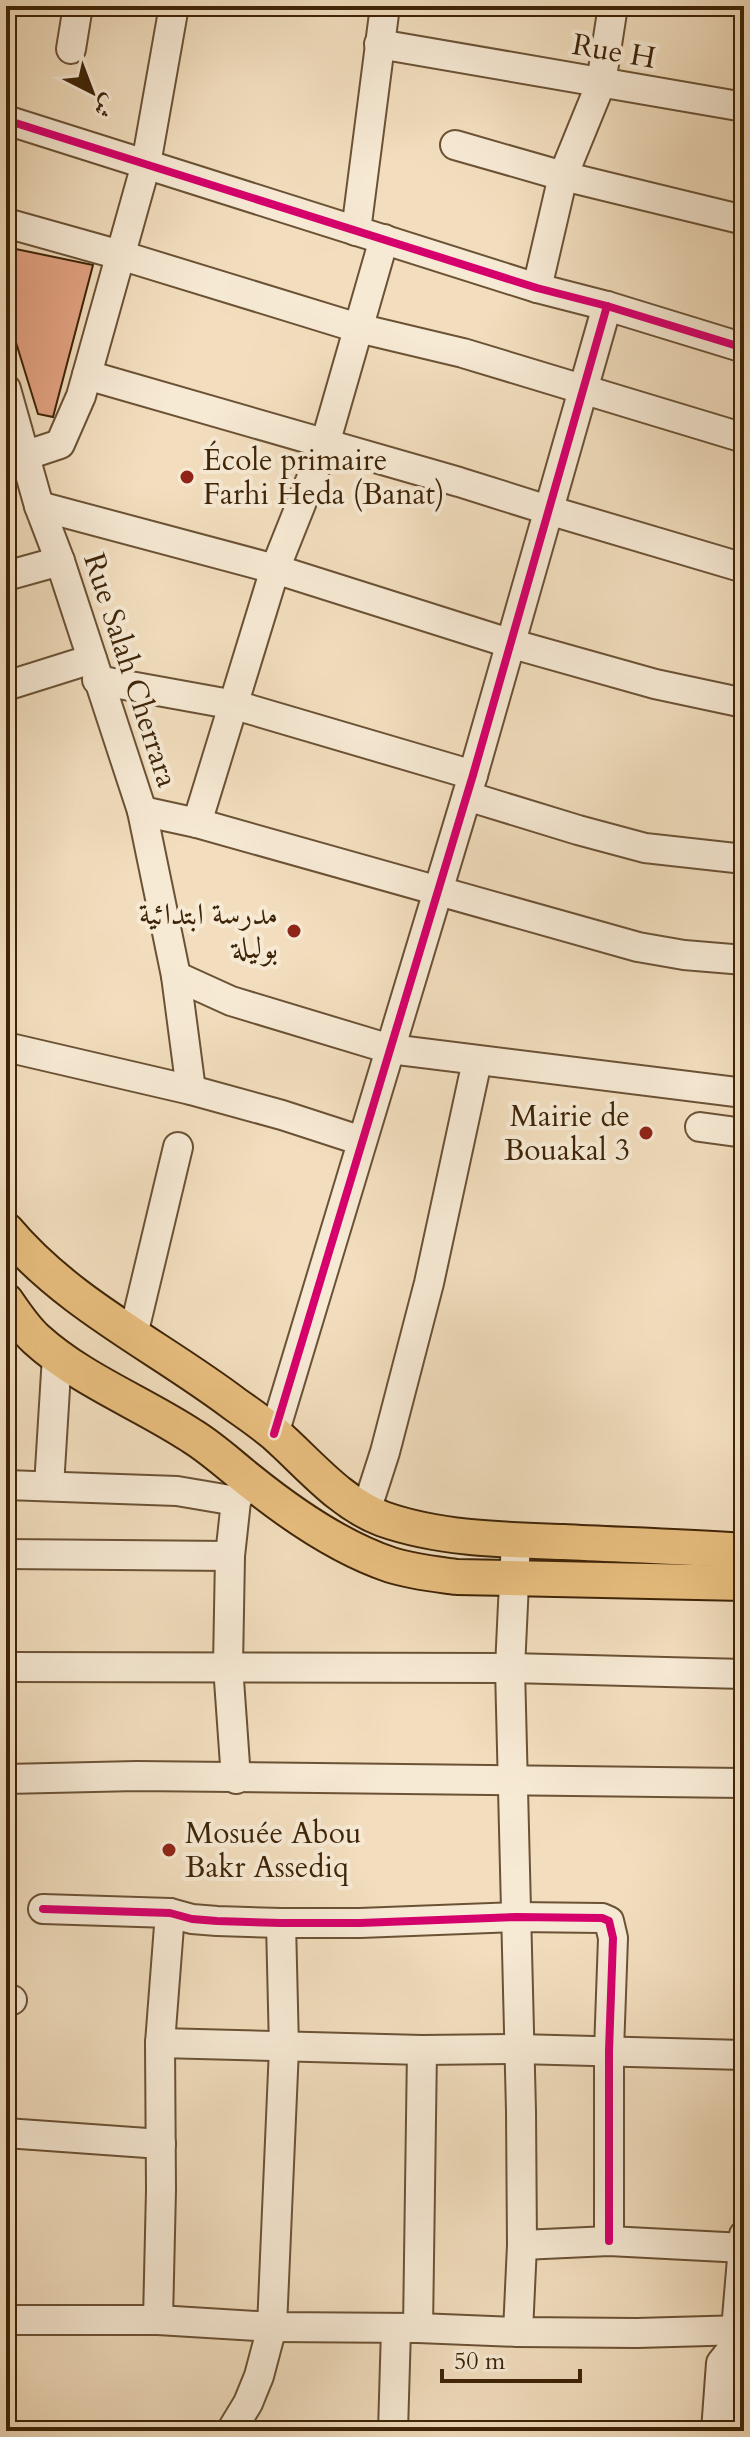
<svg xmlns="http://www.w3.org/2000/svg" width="750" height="2437" font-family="Cardo,Amiri,serif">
  <rect width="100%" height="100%" fill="#f2debe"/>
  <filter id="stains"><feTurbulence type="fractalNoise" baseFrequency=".0025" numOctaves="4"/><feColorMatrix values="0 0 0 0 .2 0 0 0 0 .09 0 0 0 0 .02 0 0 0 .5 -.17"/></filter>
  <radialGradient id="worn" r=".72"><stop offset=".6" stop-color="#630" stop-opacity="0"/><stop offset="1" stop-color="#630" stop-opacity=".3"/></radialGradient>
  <polygon fill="#e4a484" stroke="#3e2407" stroke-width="2" points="6,247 93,265 53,417 38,414 6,310"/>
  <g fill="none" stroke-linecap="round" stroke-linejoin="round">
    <defs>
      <g id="minor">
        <polyline points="379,44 744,107"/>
        <polyline points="71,49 78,6"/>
        <polyline points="6,120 537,288 607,306 744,348"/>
        <polyline points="455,145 563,176 744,220"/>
        <polyline points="6,223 120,255 358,328 463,353 744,438"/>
        <polyline points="356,231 385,6"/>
        <polyline points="537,288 563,176 601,83 613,6"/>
        <polyline points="87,375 459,482 548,510 744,568"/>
        <polyline points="6,389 39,506 60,561 142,811 176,976 191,1090"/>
        <polyline points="24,456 60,444 81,396 146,164 174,6"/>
        <polyline points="39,506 275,569 509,643 655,684 744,703"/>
        <polyline points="6,576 60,561"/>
        <polyline points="97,680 235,705 473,775"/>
        <polyline points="6,686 92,659"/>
        <polyline points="467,796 578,830 645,848 744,859"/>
        <polyline points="142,811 197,823 638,947 684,955 744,960"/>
        <polyline points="197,823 275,569 325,444 384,239"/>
        <polyline points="176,976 231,1001 390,1049 744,1093"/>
        <polyline points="6,1047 191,1090 282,1115 362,1141"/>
        <polyline points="700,1127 744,1133"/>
        <polyline points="133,1335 178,1147"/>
        <polyline points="274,1434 473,775 607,306"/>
        <polyline points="6,1485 177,1491 236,1501"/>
        <polyline points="49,1486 57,1356"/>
        <polyline points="366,1511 385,1452 429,1283 477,1061"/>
        <polyline points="516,1540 510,1668 521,2111 522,2245 518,2332"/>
        <polyline points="6,1554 230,1556"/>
        <polyline points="6,1667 510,1668 744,1674"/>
        <polyline points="6,1779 137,1776 744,1783"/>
        <polyline points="236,1779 228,1666 230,1556 236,1501 248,1480"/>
        <polyline points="43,1909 170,1913 192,1919 217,1921 281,1923 360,1923 516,1917 602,1918 609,1921 613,1938 609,2051 609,2241"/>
        <polyline points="6,2000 12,2000"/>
        <polyline points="160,2043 422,2050 518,2049 744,2055"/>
        <polyline points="6,2133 161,2144"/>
        <polyline points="522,2245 609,2241 744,2248"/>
        <polyline points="6,2320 158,2320 272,2327 418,2328 518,2332 637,2333 744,2330"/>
        <polyline points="158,2320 161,2190 160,2043 170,1913"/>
        <polyline points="418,2328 422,2050"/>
        <polyline points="733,2348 740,2366 736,2431"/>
        <polyline points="231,2431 248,2403 259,2376 272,2327 284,2048 281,1923"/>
        <polyline points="393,2431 396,2329"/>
        <polyline points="716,2431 721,2363 733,2348 736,2330 744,2235"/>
      </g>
      <g id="major">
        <path d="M 6,1230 C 69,1305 160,1347 236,1405 C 249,1414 263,1424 275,1434 C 309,1464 340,1503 383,1519 C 440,1539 504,1540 563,1542 C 623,1545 684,1547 744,1551"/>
        <path d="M 6,1301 C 15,1314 24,1328 36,1339 C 81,1380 142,1403 192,1436 C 213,1449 231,1466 250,1481 C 291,1514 340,1548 391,1565 C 413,1572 435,1574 457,1577 L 744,1583"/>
      </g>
    </defs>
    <use href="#minor" stroke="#6b5235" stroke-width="32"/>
    <use href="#major" stroke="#3e2407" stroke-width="38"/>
    <use href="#minor" stroke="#f7ead5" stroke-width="28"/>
    <use href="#major" stroke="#e9bf7f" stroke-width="34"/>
    <defs>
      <g id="cycleway">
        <polyline points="6,120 537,288 607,306 744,348"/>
        <polyline points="274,1434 473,775 607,306"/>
        <polyline points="43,1909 170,1913 192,1919 217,1921 281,1923 360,1923 516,1917 602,1918 609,1921 613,1938 609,2051 609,2241"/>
      </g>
    </defs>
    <use href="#cycleway" stroke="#f7ead5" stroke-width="13"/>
    <use href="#cycleway" stroke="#d6006c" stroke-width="8"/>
  </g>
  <g fill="#8f2418" stroke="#f7ead5" stroke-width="3">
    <circle cx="187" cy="477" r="8"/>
    <circle cx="294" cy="931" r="8"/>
    <circle cx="646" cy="1133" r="8"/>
    <circle cx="169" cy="1850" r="8"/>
  </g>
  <g text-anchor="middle" stroke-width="8" stroke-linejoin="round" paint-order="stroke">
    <g font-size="30" fill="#3e2407" stroke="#f7ead5">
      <text transform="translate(614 51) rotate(10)" y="10">Rue H</text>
      <text transform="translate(131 670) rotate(72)" y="10">Rue Salah Cherrara</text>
    </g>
    <g font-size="30" fill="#3e2407" stroke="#f7ead5" text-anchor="start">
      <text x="203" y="470">École primaire<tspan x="203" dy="34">Farhi Heda (Banat)</tspan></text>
      <text x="278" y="924" text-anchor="end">مدرسة ابتدائية<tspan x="278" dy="34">بوليلة</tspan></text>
      <text x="630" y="1126" text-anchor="end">Mairie de<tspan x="630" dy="34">Bouakal 3</tspan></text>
      <text x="185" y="1843">Mosuée Abou<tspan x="185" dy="34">Bakr Assediq</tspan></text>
    </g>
  </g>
  <rect width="750" height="2437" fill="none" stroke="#f2debe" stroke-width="32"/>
  <rect x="8" y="8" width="734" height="2421" fill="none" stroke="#3e2407" stroke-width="4"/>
  <rect x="16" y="16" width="718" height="2405" fill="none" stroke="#3e2407" stroke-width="2"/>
  <g transform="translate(92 92) rotate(138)" stroke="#f7ead5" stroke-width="6" paint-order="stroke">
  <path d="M0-6L14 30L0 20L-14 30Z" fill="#3e2407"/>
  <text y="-12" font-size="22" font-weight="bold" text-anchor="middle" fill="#3e2407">ش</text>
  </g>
  <path d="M442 2369v12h138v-12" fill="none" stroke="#3e2407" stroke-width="4"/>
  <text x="454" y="2369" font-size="24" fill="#3e2407" stroke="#f7ead5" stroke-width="6" paint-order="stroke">50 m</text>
  <rect width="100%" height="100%" filter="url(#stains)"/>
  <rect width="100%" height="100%" fill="url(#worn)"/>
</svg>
